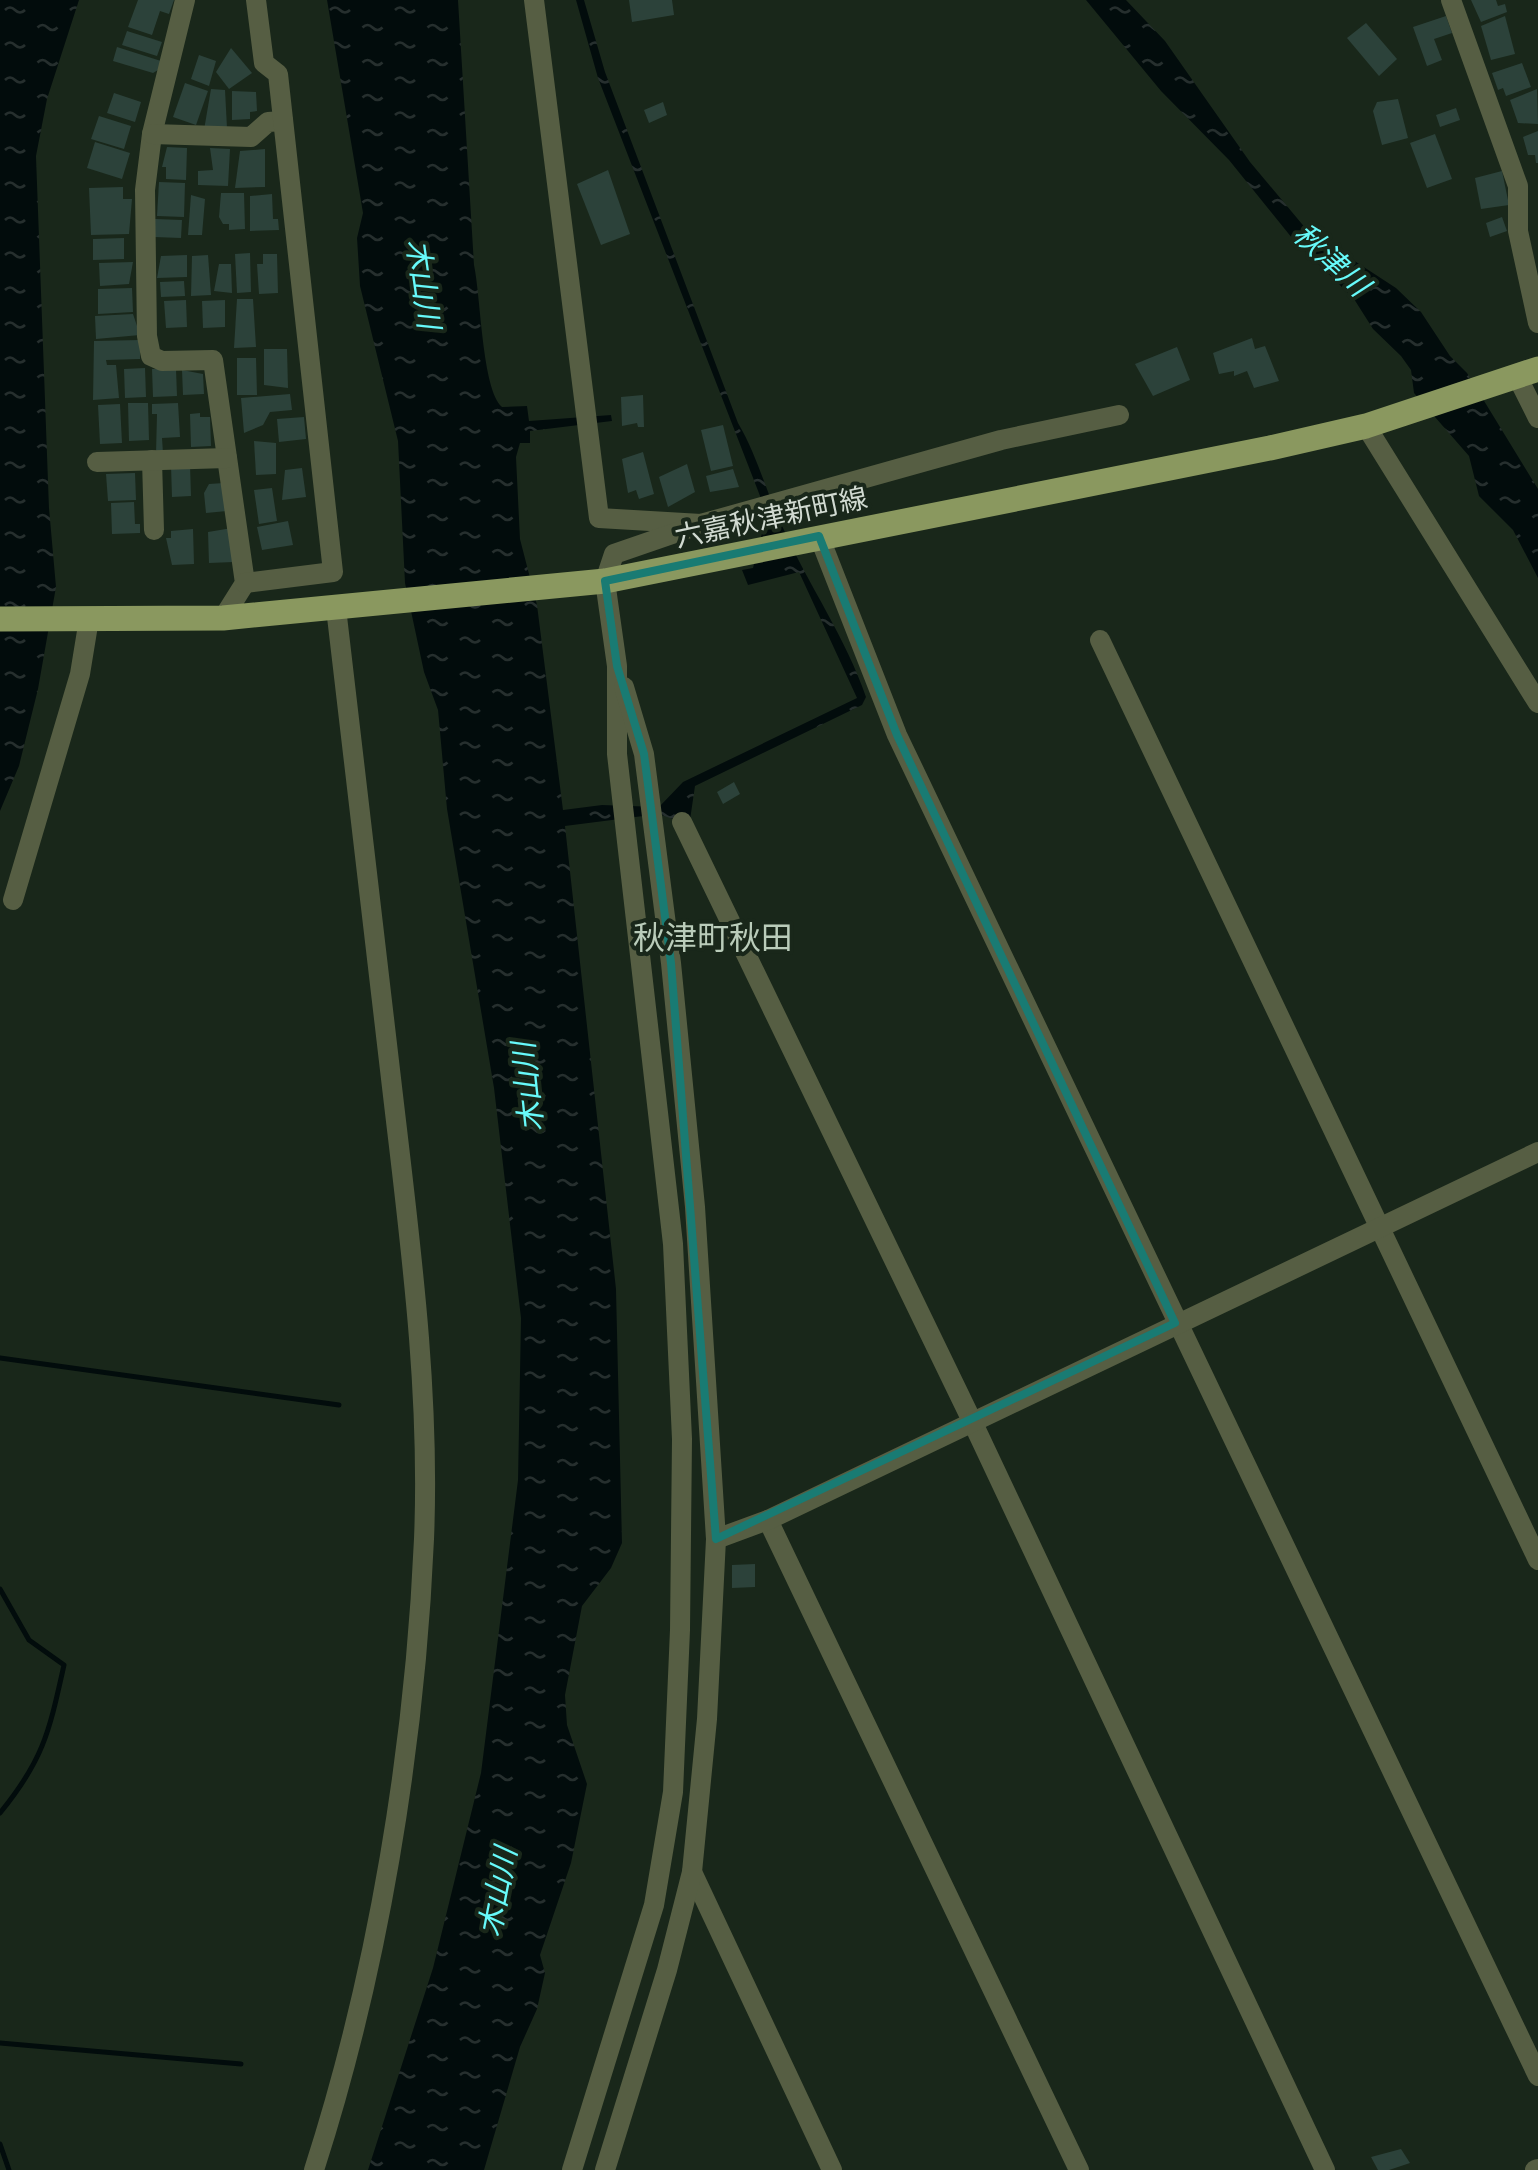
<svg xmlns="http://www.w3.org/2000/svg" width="1538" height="2170" font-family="Raleway,'Noto Sans JP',sans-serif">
  <defs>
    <pattern id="water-ripples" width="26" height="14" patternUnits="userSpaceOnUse" patternTransform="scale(2.5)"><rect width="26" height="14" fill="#020c0c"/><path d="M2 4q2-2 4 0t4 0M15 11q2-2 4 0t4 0" fill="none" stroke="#262f2e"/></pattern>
  </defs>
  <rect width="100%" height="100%" fill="#19271a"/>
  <g fill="url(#water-ripples)">
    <polygon points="0,0 79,0 47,99 36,156 49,508 56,587 38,689 19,766 0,811"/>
    <path d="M 327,0 L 458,0 L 474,265 C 481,297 482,389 502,407 L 527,406 L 529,421 L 611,415 L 612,421 L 530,431 L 530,443 L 520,443 L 516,457 L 520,539 L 537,605 L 563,810 L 602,805 L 659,807 L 683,782 L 857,698 L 799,572 L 748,585 L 742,570 L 753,568 L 767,514 L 598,78 L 576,0 L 584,0 L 605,72 L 738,423 C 758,457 767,495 784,530 C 809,586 846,638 866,697 L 862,705 L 695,786 L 690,820 L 681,822 L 659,814 L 565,826 L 616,1289 L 622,1543 L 611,1568 L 582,1606 L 565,1695 L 567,1725 L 587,1784 L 571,1863 L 540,1955 L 545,1973 L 537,2009 L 520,2047 L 484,2170 L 368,2170 L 433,1968 L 481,1773 L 518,1480 L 521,1318 L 494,1088 L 447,809 L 438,710 L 424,672 L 405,583 L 398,441 L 360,286 L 357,238 L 363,213 Z"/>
    <polygon points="1086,0 1126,0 1165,41 1250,162 1307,230 1396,288 1421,312 1450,356 1467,373 1538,489 1538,578 1513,530 1479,496 1469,456 1414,393 1411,370 1401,356 1373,329 1354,299 1292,238 1229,160 1161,91"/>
  </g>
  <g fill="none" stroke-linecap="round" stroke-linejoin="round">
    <g stroke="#020c0c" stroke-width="5">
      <polyline points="0,1358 339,1405"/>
      <path d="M 0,1589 L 29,1640 L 64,1665 C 49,1732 44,1759 0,1813"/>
      <polyline points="0,2043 241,2064"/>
      <polyline points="0,2144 9,2170"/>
    </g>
  </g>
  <g fill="#2c423a">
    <polygon points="138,0 174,0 169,14 160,11 152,35 128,27"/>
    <polygon points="629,0 672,0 674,15 632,22"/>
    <polygon points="1471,0 1496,0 1498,6 1505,4 1507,12 1481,22"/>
    <polygon points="1446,16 1452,33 1434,39 1442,60 1427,66 1413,27"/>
    <polygon points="1505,16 1515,54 1491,60 1481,26"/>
    <polygon points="1366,23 1397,59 1379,76 1347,38"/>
    <polygon points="127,31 162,42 157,56 122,45"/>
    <polygon points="117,47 161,61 158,70 153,73 113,61"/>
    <polygon points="231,48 252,73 229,89 216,72"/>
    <polygon points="199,55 216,61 209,86 191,79"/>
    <polygon points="1522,63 1531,87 1506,96 1503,88 1498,90 1492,73"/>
    <polygon points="185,83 208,91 196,125 173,117"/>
    <polygon points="211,89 225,90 227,128 204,130"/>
    <polygon points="1537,89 1538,124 1518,123 1510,100"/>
    <polygon points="232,91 256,92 257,111 250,112 250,119 232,120"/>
    <polygon points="114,93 141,102 135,122 107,113"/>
    <polygon points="1398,99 1408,138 1382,145 1373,111 1377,102"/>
    <polygon points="663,102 667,115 649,123 644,110"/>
    <polygon points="1456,108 1460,120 1440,127 1436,115"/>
    <polygon points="99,116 131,126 124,149 91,139"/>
    <polygon points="1538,131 1538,163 1536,163 1535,155 1528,155 1523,137"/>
    <polygon points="1435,134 1452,179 1427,188 1410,143"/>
    <polygon points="95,142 130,153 122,179 87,168"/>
    <polygon points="167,147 187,148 186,180 166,179 166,167 162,167"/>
    <polygon points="210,148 230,149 228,186 198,185 198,171 213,170"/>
    <polygon points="265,149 265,187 235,188 240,151"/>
    <polygon points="608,170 630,234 601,245 577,184"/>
    <polygon points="1502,171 1509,205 1481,209 1475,178"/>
    <polygon points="159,182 185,183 184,217 157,216"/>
    <polygon points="123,187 123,199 132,199 129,234 91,235 89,188"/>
    <polygon points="221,193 244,193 245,229 229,230 229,224 223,224 219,217"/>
    <polygon points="272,194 273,219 278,219 279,230 250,231 250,196"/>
    <polygon points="191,195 205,199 202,235 188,235"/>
    <polygon points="1502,217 1507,231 1490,237 1486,223"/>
    <polygon points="155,219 182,220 181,238 154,237"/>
    <polygon points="124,238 124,259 93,260 93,239"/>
    <polygon points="250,253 251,292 237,293 235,254"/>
    <polygon points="263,254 277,254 278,293 259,294 257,264 263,264"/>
    <polygon points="187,255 187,277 157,278 161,256"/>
    <polygon points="208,255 211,295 191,296 192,256"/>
    <polygon points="133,262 129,284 100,286 99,263"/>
    <polygon points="219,264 231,264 232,293 214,291"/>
    <polygon points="184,281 185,296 161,297 160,282"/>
    <polygon points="132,288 133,312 98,314 98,289"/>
    <polygon points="237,299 253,299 256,347 234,348"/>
    <polygon points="186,300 187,327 166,328 164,301"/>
    <polygon points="225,300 225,327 203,328 202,301"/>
    <polygon points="133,314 140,335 96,339 95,316"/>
    <polygon points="1252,338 1255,349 1265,346 1279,381 1254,388 1247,371 1234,376 1234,371 1219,374 1213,353"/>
    <polygon points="140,340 140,359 106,360 107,365 116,365 119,398 93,400 94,341"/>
    <polygon points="1177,347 1190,380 1153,396 1135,364"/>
    <polygon points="264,349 287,349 288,388 264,385"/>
    <polygon points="237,358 256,358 257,395 237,395"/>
    <polygon points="145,368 146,397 125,398 124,369"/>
    <polygon points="152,369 176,369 177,396 153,397"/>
    <polygon points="182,370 203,374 204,394 183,395"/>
    <polygon points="290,394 292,410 270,412 263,425 244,433 241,398"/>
    <polygon points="643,395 644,427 638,427 637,423 622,426 621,397"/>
    <polygon points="128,403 148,403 149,440 129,441"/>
    <polygon points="178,403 180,437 162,438 163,453 156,454 157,414 152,414 152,404"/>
    <polygon points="120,404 122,443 100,444 98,405"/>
    <polygon points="200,413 200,417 210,417 211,446 191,447 190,414"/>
    <polygon points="304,417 306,439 279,442 277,419"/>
    <polygon points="723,425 733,466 711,471 701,430"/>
    <polygon points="254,441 276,443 276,474 256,475"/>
    <polygon points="643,452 654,494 639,499 636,490 628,493 622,459"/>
    <polygon points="687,464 695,492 668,507 659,477"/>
    <polygon points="190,465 191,496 172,497 171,466"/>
    <polygon points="302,468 306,497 282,500 285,470"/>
    <polygon points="733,469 739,487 710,492 706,476"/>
    <polygon points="135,473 136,500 108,501 106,474"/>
    <polygon points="224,483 227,511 206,513 204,493 209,484"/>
    <polygon points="272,488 277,521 259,524 254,490"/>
    <polygon points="134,502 135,524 140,524 140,533 112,534 111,503"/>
    <polygon points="288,521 293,545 262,550 257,527"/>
    <polygon points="232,528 234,562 209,563 208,532"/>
    <polygon points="193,529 194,564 172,565 166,538 171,538 171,531"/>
    <polygon points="734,782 740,794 723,804 717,792"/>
    <polygon points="755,1564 755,1587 732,1588 732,1565"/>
    <polygon points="1401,2149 1410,2163 1389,2170 1378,2170 1371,2157"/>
  </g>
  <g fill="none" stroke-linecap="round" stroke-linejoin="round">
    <g stroke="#565e43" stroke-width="20">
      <polyline points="185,0 152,134 145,190 147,336 151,356 162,361 213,360 245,583 223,618"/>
      <polyline points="534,0 599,518 701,524 1001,440 1119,415"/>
      <polyline points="1451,0 1518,186 1518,231 1538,323"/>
      <polyline points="152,134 251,137 268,122 283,121"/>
      <polyline points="1517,376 1538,418"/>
      <polyline points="1366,426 1538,703"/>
      <polyline points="152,460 154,530"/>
      <polyline points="97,462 227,458"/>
      <polyline points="819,536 897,735 1538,2076"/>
      <polyline points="245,583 333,572 278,74 264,63 256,0"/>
      <polyline points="1100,640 1538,1560"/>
      <polyline points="682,822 972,1421 1325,2170"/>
      <polyline points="13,900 80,674 89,619"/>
      <polyline points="768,1520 1079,2170"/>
      <polyline points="716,1539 768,1520 1538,1152"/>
      <polyline points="692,1872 832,2170"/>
      <path d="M 314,2170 C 378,1972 415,1747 424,1539 C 430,1393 411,1249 394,1104 C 375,939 355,774 336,608"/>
      <polyline points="572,2170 654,1905 673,1792 680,1630 682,1439 673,1244 617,754 617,666 605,581 614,554 701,524"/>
      <polyline points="605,2170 667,1970 692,1872 707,1719 716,1539 695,1207 671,963 644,754 624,687"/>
      <polyline points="1535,2170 1538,2169"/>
    </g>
    <polyline stroke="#8a985f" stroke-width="25" points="0,619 223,618 605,581 1270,448 1366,426 1538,369"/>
  </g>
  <path fill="none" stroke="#197b73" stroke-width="8" stroke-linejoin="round" d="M 819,536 L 897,735 L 1175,1323 L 716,1539 L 671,963 L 644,754 L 617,666 L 605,581 Z"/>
  <g text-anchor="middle" stroke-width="8" stroke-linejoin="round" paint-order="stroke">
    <g font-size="28" fill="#d1dad1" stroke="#19271a">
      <text transform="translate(771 517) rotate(-12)" y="10">六嘉秋津新町線</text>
    </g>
    <g font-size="30" font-style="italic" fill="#67fafa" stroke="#19271a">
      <text transform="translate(1331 260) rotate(43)" y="10">秋津川</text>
      <text transform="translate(423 284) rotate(82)" y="10">木山川</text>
      <text transform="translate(528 1087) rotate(-96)" y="10">木山川</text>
      <text transform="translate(498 1892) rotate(-79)" y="10">木山川</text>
    </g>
    <g font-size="32" fill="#baccba" stroke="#19271a">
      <text x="713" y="949">秋津町秋田</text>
    </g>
  </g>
</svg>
